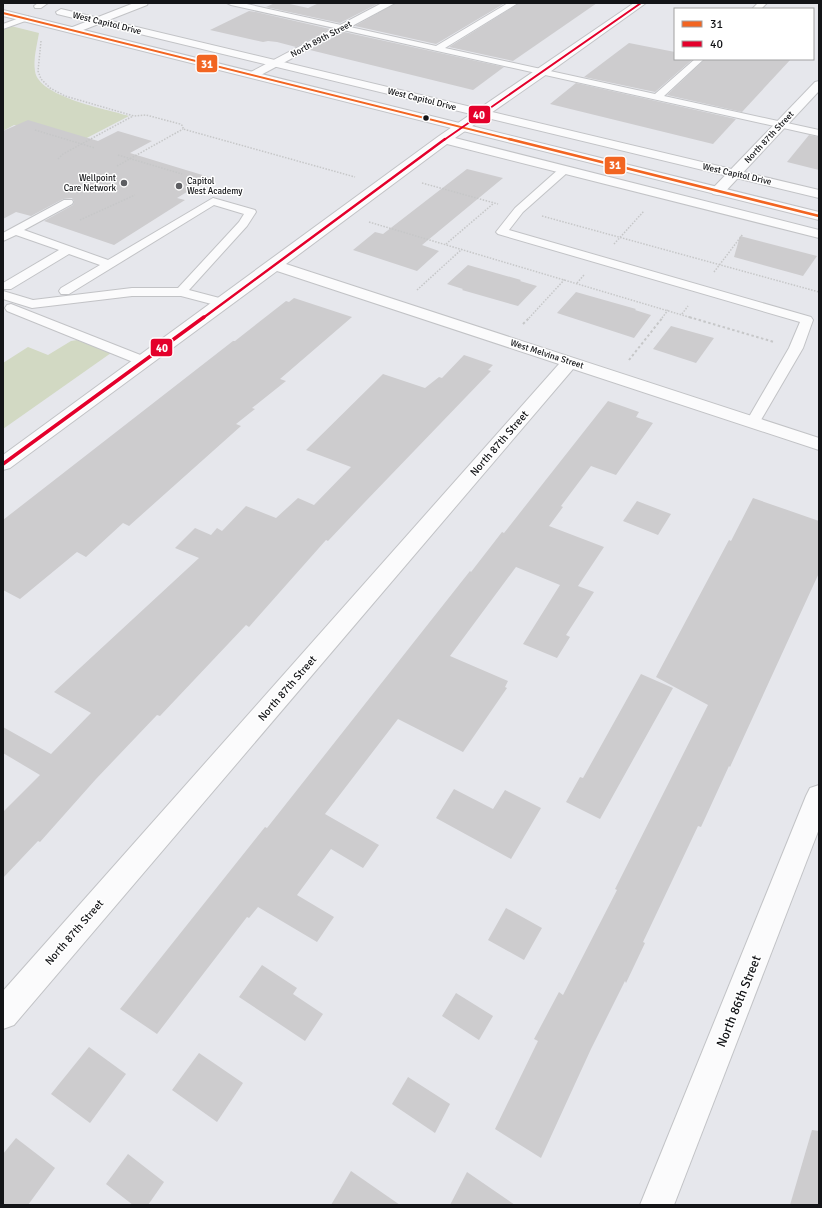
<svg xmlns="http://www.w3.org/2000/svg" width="822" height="1208" font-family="Signika,sans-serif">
  <rect width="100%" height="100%" fill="#e6e7ec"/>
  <g fill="#d2d9c3">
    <path d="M 11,26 L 39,33 C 37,45 33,59 35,71 C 38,97 107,109 129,116 L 79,142 L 14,125 L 3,131 L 3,29 Z"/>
    <polygon points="77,340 111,353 3,429 3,363 28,347 48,355 71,341"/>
  </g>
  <g fill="#cdccce">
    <polygon points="275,3 285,3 308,8 319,3 379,3 340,23 266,7"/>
    <polygon points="396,3 505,3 436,44 355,26"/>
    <polygon points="519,3 597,3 513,61 449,47"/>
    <polygon points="249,11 256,12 330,29 296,47 277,42 268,41 263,42 210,30"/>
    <polygon points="344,32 504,67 473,90 310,50"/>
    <polygon points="629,43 675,52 675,59 693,59 655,92 584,77"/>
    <polygon points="705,59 791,59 742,112 667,95"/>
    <polygon points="576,83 736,119 713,144 550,104"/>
    <polygon points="28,120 98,141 118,131 152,141 130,153 209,177 200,181 203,182 177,198 185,200 114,245 44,221 73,205 74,201 72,198 63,199 31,216 16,212 3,219 3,131"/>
    <polygon points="809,135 819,137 819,170 787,162"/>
    <polygon points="467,169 503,178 422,245 439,251 417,271 353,250 375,232 383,234"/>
    <polygon points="740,236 817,256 803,276 734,257"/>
    <polygon points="468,265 521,280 520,281 537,286 518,306 462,290 463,289 447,284"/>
    <polygon points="576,292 636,309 635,310 651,315 634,338 557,313"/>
    <polygon points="294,298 352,317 280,379 286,381 252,408 255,409 236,424 241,426 129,526 123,523 86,557 77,552 20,599 3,590 3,520 233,341 235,341 286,301 289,302"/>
    <polygon points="671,326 714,338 696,363 653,349"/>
    <polygon points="464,355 493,365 488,370 491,371 364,503 328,541 326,540 249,627 246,625 160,716 157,715 96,779 40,842 38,841 3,878 3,812 40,775 3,753 3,727 51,754 91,713 54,692 199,558 175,548 195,528 211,535 217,528 222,531 246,506 276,518 298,498 314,505 351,467 306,450 383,374 425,388 439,377 442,378"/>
    <polygon points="608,401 639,412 636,417 653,423 616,475 591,466 561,506 563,507 549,526 604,547 578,586 594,592 566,635 570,637 557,658 523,644 560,585 516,567 450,656 508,681 505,687 507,688 463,752 398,719 325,814 379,845 363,868 331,849 297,895 334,917 317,942 258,907 249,918 247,917 157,1034 120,1009 265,827 267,828 470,571 471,572 502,532 504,533"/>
    <polygon points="753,498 819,521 819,573 730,767 729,766 701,827 698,826 681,862 643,942 645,943 626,983 625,981 591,1049 541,1158 495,1129 538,1041 534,1039 559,992 563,995 617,890 615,889 708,705 656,677 729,540 731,541"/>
    <polygon points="637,501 671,514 658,535 623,521"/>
    <polygon points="641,674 673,688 600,819 566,802 580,777 583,778"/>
    <polygon points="454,789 493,809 505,790 541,808 511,859 436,818"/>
    <polygon points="506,908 542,928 524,960 488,940"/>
    <polygon points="262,965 297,988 293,994 323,1014 305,1041 239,997"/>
    <polygon points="456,993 493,1016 479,1040 442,1016"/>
    <polygon points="89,1047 126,1074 90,1123 51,1094"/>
    <polygon points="199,1053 243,1083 217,1122 172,1090"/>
    <polygon points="408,1077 450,1104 435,1133 392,1104"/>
    <polygon points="812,1130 819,1131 819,1205 790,1205"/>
    <polygon points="16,1138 55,1168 28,1205 3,1205 3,1154"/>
    <polygon points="128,1154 164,1182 148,1205 133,1205 106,1184"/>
    <polygon points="351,1171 400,1205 331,1205"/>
    <polygon points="467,1172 515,1205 450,1205"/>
  </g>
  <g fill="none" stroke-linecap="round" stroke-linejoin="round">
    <defs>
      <g id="service">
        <polygon points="38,3 48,3 41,8 35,8 34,6"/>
        <polygon points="227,3 242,3 436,46 508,3 518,3 445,48 655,94 695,59 704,59 664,96 819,130 819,136 231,5"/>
        <polygon points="758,3 767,3 761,9 752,9"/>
        <polygon points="25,16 28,16 28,20 3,29 3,24"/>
        <polygon points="564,167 569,170 568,172 523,212 509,230 811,317 813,320 803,348 758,425 753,426 748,425 746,422 789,348 800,322 498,234 496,232 515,208 560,168"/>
        <polygon points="213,198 255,210 256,212 247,226 189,290 227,300 229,303 227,306 223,307 181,296 132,296 32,308 3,299 3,291 33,300 132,288 178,288 239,222 244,214 214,205 69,294 61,294 59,291 61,288 100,265 69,254 11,289 3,289 3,283 59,250 16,235 3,241 3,233 64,200 72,200 73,202 72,204 24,230 108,260"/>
        <polygon points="11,304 148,358 150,361 148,364 138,364 7,311 5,308 7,305"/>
      </g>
      <g id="minor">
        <polygon points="134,3 148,3 147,5 78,32 70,32 69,30 70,28"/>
        <polygon points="382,3 395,3 257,77 249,77 247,75 249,73"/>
        <polygon points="634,3 646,3 547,74 455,138 819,230 819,238 447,144 286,264 819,438 819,450 573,369 14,1025 3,1029 3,991 559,364 277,271 10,468 3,470 3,455 439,136"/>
        <polygon points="819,81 819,91 723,194 718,195 713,194 711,191 713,188 815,82"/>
        <polygon points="819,785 819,829 674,1205 640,1205 806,796 810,788"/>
      </g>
      <g id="primary">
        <polygon points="61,9 819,190 819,198 57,14 56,12"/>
        <polygon points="3,10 819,212 819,220 3,16"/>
      </g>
    </defs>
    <use href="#service" stroke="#c2c3c6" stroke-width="2"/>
    <use href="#minor" stroke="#c2c3c6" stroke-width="2"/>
    <use href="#primary" stroke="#c2c3c6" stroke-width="2"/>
    <g stroke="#c6c7c8" stroke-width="1.5" stroke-dasharray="1.5 1.5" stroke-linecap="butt">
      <polyline points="41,41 38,71 41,79 50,88 65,96 134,116 146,115 180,124 183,126 183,129 355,177"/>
      <polyline points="35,130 95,148"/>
      <polyline points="118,155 182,174"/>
      <polyline points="58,159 63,154 133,116"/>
      <polyline points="117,166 183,129"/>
      <polyline points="422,183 498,204"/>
      <polyline points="542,216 819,292"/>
      <polyline points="80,220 135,195"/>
      <polyline points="369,222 692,318"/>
      <polyline points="446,244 494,203"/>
      <polyline points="614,244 644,211"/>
      <polyline points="714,272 743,234"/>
      <polyline points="577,283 584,275"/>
      <polyline points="417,290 462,249"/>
      <polyline points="682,314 688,306"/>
      <polyline points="529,318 565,279"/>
      <polyline points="662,318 668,310"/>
    </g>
    <g stroke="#c6c7c8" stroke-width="2" stroke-dasharray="2.5 2.5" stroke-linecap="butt">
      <polyline points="689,317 774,342"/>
      <polyline points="523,324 530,317"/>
      <polyline points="629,360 663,317"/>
    </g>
    <use href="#service" fill="#fbfbfc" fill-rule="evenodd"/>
    <use href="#minor" fill="#fbfbfc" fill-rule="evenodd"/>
    <use href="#primary" fill="#fbfbfc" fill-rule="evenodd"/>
    <defs>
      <polyline id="bus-1-far1" points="3,13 513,140"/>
      <polyline id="bus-1" points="509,139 819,216"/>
      <polyline id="bus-2-far2" points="444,140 641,3"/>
      <polyline id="bus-2-far1" points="203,318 445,139"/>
      <polyline id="bus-2" points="3,464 204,317"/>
    </defs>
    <use href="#bus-1-far1" stroke="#fff" stroke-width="3.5"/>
    <use href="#bus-1" stroke="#fff" stroke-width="4.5"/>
    <use href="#bus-2-far2" stroke="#fff" stroke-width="3.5"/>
    <use href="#bus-2-far1" stroke="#fff" stroke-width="4.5"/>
    <use href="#bus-2" stroke="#fff" stroke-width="6"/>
    <use href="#bus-1-far1" stroke="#f26522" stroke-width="2"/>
    <use href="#bus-1" stroke="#f26522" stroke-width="2.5"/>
    <use href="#bus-2-far2" stroke="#e4002b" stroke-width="2"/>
    <use href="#bus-2-far1" stroke="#e4002b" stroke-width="2.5"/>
    <use href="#bus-2" stroke="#e4002b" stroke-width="3.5"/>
  </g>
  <circle fill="#131417" stroke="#fff" stroke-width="1.5" cx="426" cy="118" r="3.5"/>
  <g fill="#5d5e62" stroke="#fff" stroke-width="1.5">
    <circle cx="124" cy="183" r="4"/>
    <circle cx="179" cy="186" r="4"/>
  </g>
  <g text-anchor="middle" stroke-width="3" stroke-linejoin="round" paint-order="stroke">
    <g font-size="9" fill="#131417" stroke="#fff">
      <text transform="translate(107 23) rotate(14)" y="3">West Capitol Drive</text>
      <text transform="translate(321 39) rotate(-28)" y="3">North 89th Street</text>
      <text transform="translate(422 99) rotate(14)" y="3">West Capitol Drive</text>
      <text transform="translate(769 137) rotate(-47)" y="3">North 87th Street</text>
      <text transform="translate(737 174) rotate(13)" y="3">West Capitol Drive</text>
      <text transform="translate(547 354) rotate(18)" y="3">West Melvina Street</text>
    </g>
    <g font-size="9" fill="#131417" stroke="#fff" text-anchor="end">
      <text x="116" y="181">Wellpoint<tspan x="116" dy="10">Care Network</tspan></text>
      <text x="187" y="184" text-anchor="start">Capitol<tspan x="187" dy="10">West Academy</tspan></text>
    </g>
    <g font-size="11" fill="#131417" stroke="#fff">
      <text transform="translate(499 443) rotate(-49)" y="4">North 87th Street</text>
      <text transform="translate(287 688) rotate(-49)" y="4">North 87th Street</text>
      <text transform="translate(74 932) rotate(-49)" y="4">North 87th Street</text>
    </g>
    <g font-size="13" fill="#131417" stroke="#fff">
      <text transform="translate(738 1001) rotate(-68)" y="5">North 86th Street</text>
    </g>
  </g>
  <g stroke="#fff" stroke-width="1.5">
    <rect x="196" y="54" width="22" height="19" rx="4" fill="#f26522"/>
    <rect x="468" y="105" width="23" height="19" rx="4" fill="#e4002b"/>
    <rect x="604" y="156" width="22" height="19" rx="4" fill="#f26522"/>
    <rect x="150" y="338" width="23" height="19" rx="4" fill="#e4002b"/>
  </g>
  <g font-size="11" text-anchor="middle" font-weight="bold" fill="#fff">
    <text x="207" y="68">31</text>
    <text x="479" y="119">40</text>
    <text x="615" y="169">31</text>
    <text x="162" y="352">40</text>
  </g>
  <rect width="822" height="1208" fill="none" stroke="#131417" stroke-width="8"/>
  <rect x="674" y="8" width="140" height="52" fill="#ffffff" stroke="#a1a1a2"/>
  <rect x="682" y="21" width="20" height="6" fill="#f26522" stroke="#a1a1a2"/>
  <text x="710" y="28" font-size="12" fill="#131417">31</text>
  <rect x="682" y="41" width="20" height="6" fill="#e4002b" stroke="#a1a1a2"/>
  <text x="710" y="48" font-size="12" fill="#131417">40</text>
</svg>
